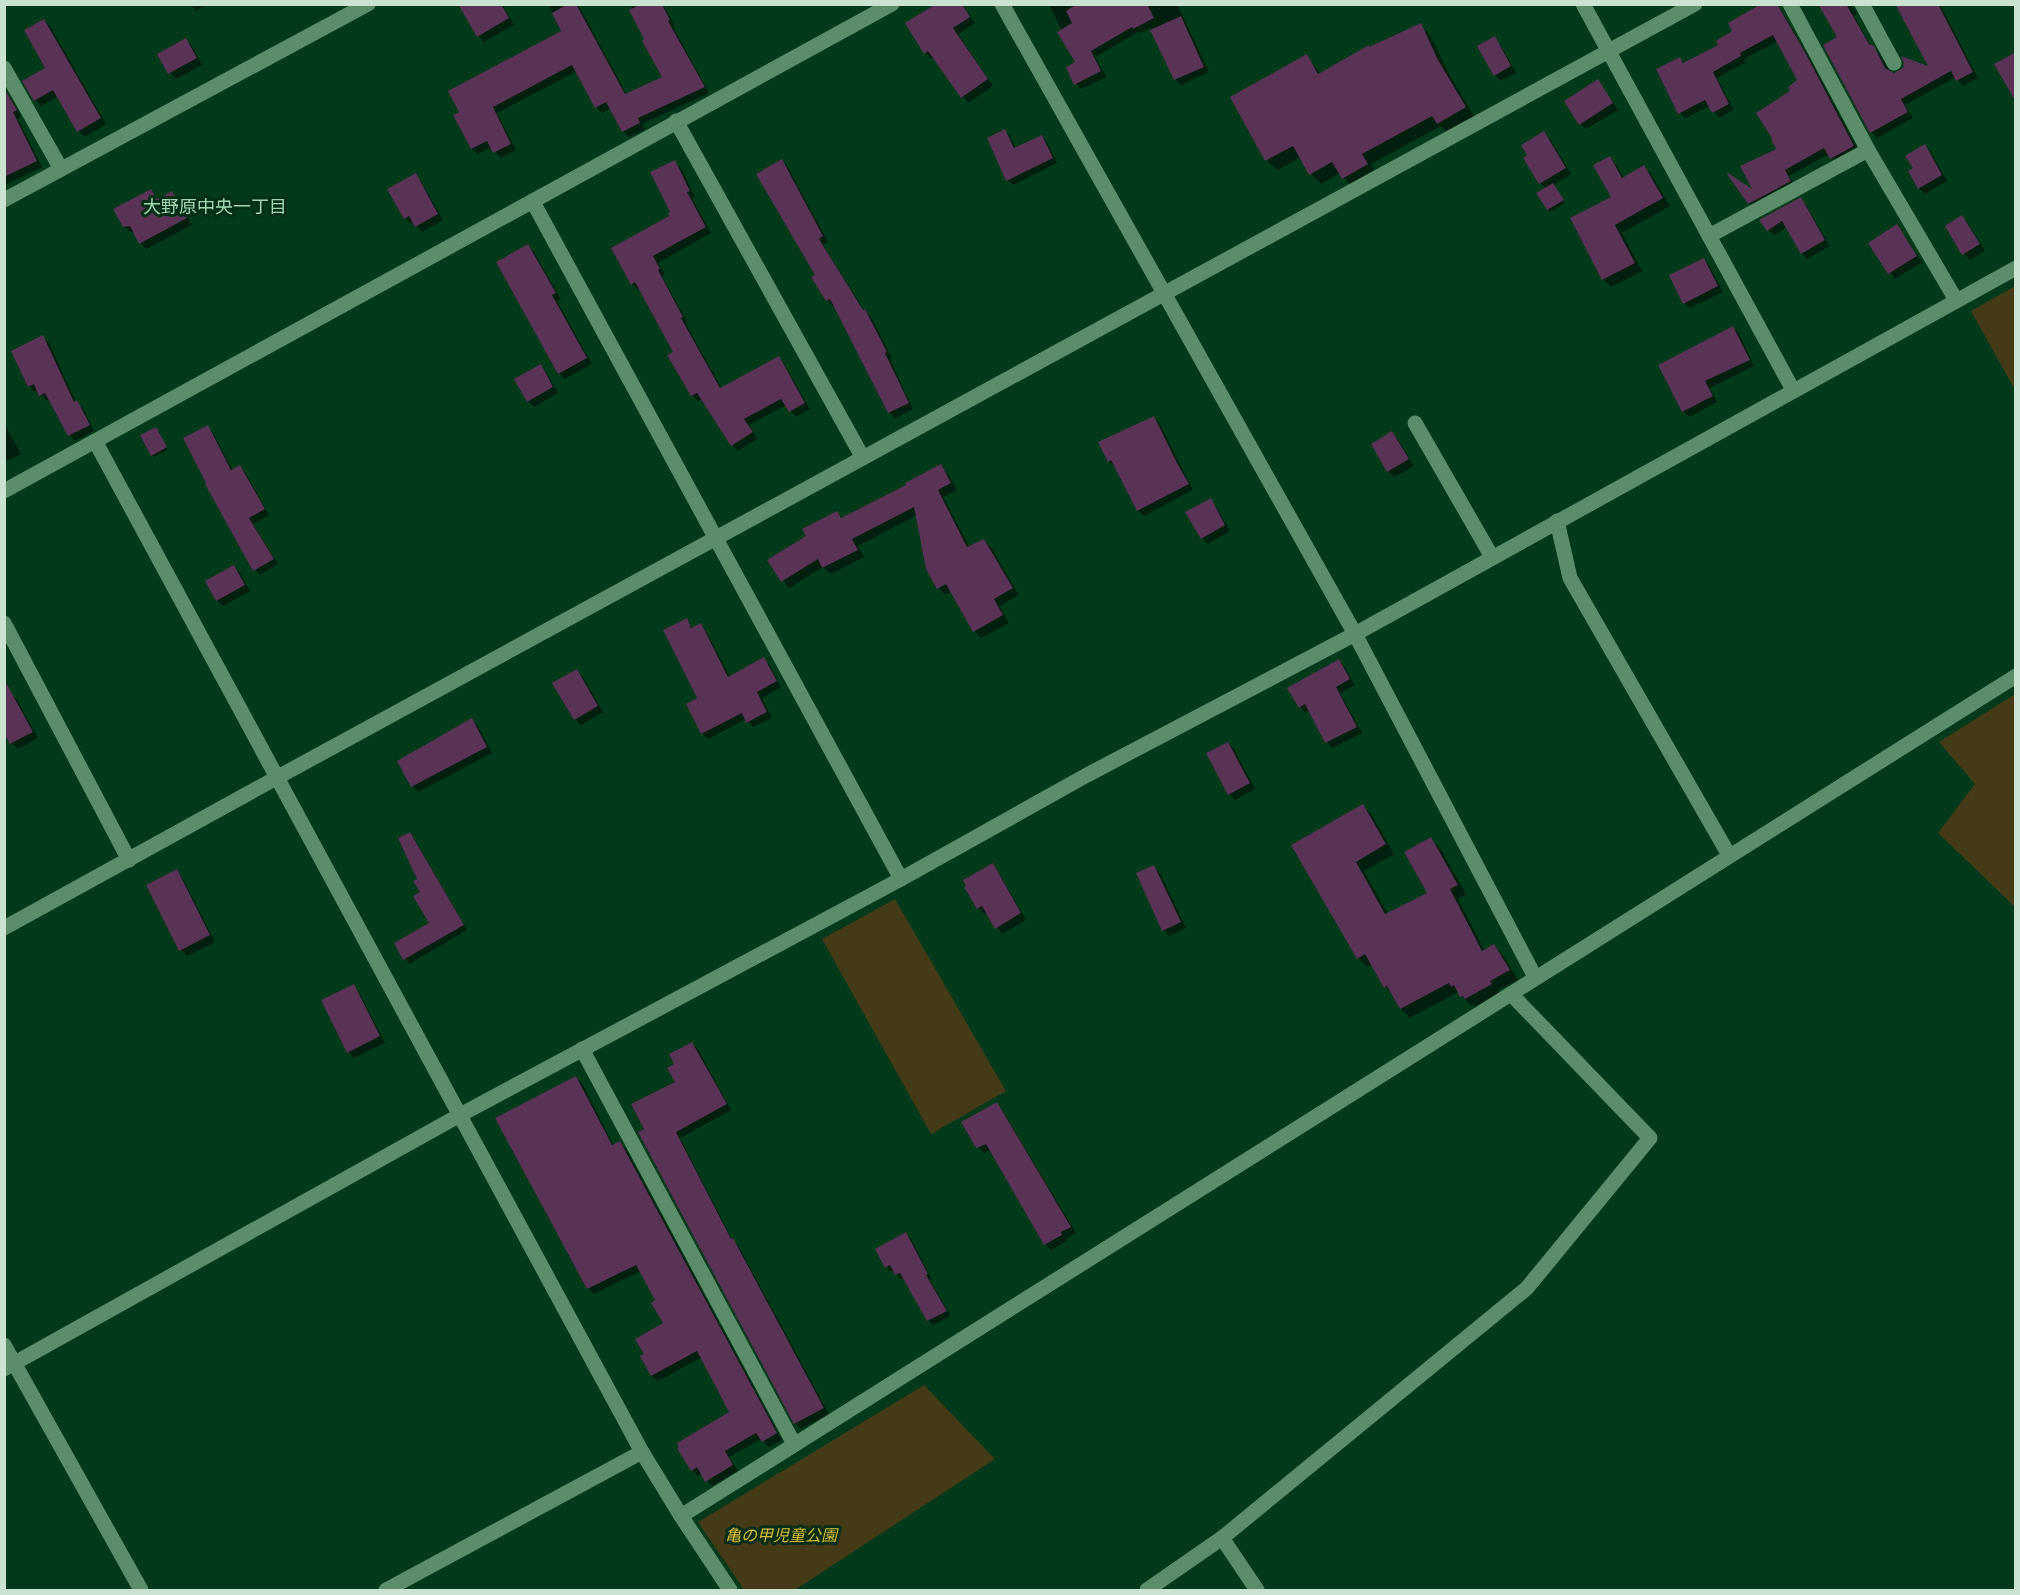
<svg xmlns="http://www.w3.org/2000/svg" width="2020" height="1595" font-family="Literata,'Noto Sans JP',serif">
  <rect width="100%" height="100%" fill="#013a1b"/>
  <g fill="#443a16">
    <polygon points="2015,286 2015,390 1971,311"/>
    <polygon points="2015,694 2015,907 1938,833 1975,784 1939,742"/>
    <polygon points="895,899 1006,1091 931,1134 822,939"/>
    <polygon points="924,1385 995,1459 795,1590 744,1590 698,1522"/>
  </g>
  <g fill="#0007">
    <polygon points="190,4 207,4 196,11"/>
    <polygon points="460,4 502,4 514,25 484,42 478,36"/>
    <polygon points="548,4 578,4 627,95 664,77 630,4 663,4 675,26 673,27 709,93 642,124 645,129 629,137 623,131 611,108 602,113 596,107 577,71 497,113 516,150 500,158 492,147 478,154 472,149 455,115 563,31"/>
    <polygon points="962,4 975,23 958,34 993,86 968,103 934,57 931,59 926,53 907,24"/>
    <polygon points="1049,4 1177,4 1209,72 1181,85 1175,79 1151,28 1140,33 1138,32 1095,57 1106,77 1081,89 1076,84 1077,63"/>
    <polygon points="1764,4 1778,5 1811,61 1859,152 1837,164 1829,154 1789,176 1795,186 1755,208 1749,203 1778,150 1792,91 1799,81 1778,41 1744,59 1746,62 1717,78 1734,110 1719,118 1710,106 1685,118 1680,113 1680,58 1685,63 1720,45"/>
    <polygon points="1820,4 1851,4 1857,14 1854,16 1871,46 1879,53 1891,73 1894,74 1931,69 1895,4 1940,4 1978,78 1963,86 1956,77 1905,105 1913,118 1877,138 1871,132 1825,45 1839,37"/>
    <polygon points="44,20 50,26 106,124 85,137 79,131 58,96 41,106 35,100 47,69"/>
    <polygon points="1420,25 1430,35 1448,72 1475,118 1448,134 1441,126 1371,164 1377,175 1353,188 1340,173 1321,184 1311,174 1301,157 1277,170 1266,160 1307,56 1321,74"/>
    <polygon points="1494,38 1500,44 1516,73 1501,81 1495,75"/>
    <polygon points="186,40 192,46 202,65 176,79 170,73 159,55"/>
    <polygon points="1598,81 1618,110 1586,129 1580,124"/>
    <polygon points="5,92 11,98 21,116 18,119 42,167 5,185"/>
    <polygon points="1005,131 1010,136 1016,149 1042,136 1047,142 1057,163 1013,185 1008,180"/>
    <polygon points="1544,133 1550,139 1571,174 1553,185 1565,203 1550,212 1548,209 1546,189 1540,183"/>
    <polygon points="1925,146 1931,152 1947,181 1925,194 1919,188 1915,169"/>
    <polygon points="1610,158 1617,166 1624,178 1644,167 1652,175 1670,206 1622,233 1642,271 1611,287 1603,279 1614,198"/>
    <polygon points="782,161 788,167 828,242 823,245 864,310 871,317 892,358 890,359 913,409 895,418 889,412 835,305 833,306 827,300 817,276"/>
    <polygon points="675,162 681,168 695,197 692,198 711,233 658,263 665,275 662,276 688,323 686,324 722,389 778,358 784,364 810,409 796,417 786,405 749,425 757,439 738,451 732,445 702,399 698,401 692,395 675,353 640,288 638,290 632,284 672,216"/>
    <polygon points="415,175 421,181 443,220 422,232 414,222 411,224 405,218"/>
    <polygon points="151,190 158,200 172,193 178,199 192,225 146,249 141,243 135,232 130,232 124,226"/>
    <polygon points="1800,199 1806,205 1830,246 1807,259 1802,253 1787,227 1774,235 1768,230"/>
    <polygon points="1962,217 1968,223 1985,251 1970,260 1964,254"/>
    <polygon points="1897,226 1922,262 1895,279 1870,243"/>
    <polygon points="528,246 534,252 561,299 557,301 592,364 565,379 559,373"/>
    <polygon points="1704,259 1709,265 1723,292 1690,308 1684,303"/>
    <polygon points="1733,327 1739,333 1754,366 1710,388 1717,402 1689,417 1683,411"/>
    <polygon points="43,337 49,343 76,402 83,408 94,431 75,441 69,435 50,399 47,401 38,390 35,392 29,386"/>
    <polygon points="540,366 546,372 558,393 534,407 528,401"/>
    <polygon points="1154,418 1160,424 1193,490 1144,516 1138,510 1115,467 1109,461"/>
    <polygon points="4,423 21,454 4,462"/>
    <polygon points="208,427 213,433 233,470 240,467 245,472 269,515 253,524 278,564 260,575 255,570"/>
    <polygon points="158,432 168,450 154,457 152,455"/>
    <polygon points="1392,433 1398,439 1414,466 1394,477 1389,471"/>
    <polygon points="941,466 947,473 957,490 943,497 970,548 984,540 991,547 1019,595 1000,606 1009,623 981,638 975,632 951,592 945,595 938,588 917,515 858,546 864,557 831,574 823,567 789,588 769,561 807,537 837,512 843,519 908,486"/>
    <polygon points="1210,500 1216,506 1230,531 1208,544 1202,538"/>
    <polygon points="234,567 240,573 250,591 223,606 217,600"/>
    <polygon points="686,620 693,629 701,625 706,631 730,677 764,659 769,664 781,687 762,698 772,718 753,727 746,719 708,739 703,734 688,704 699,698"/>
    <polygon points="1339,660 1344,666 1355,685 1340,693 1362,733 1332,748 1327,742 1310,710 1306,713 1300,707"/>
    <polygon points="577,671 583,677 603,712 581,725 575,719"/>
    <polygon points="11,694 17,700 38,738 18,749 12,743"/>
    <polygon points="472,720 478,726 492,753 418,792 413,786 399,761"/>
    <polygon points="1228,743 1234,749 1255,789 1235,800 1229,794"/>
    <polygon points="1363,806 1372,815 1394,854 1364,871 1388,914 1429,894 1431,839 1440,848 1466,894 1458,899 1485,951 1494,946 1503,955 1518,980 1498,990 1500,994 1475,1007 1473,1004 1471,1006 1458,992 1410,1018 1401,1009 1394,996 1385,987 1372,964 1367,967 1358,958 1293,846"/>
    <polygon points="410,834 414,838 467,930 409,964 396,944 431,924 419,880"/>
    <polygon points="992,865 998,871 1026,920 1002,934 987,912 984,914 978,908"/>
    <polygon points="1154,867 1160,873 1186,928 1169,936 1164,930"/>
    <polygon points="176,871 182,877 215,942 187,956 181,950"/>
    <polygon points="353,986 359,992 385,1043 354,1058 349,1052"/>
    <polygon points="692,1043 698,1049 731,1110 680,1138 733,1241 738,1245 829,1414 801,1429 796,1423 640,1133 646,1130 677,1083 676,1064"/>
    <polygon points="576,1077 582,1083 614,1146 620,1143 626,1149 782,1440 769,1447 761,1439 729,1457 738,1471 712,1486 702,1473 698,1476 692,1470 731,1413 702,1357 658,1381 652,1376 642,1357 646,1355 665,1324 657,1300 641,1271 594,1294 588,1288"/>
    <polygon points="997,1104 1002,1110 1076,1233 1066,1239 1067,1241 1051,1250 1045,1244 991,1150 984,1153 976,1145"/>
    <polygon points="906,1234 911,1239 932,1279 930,1280 951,1316 933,1325 928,1320 904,1278 901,1279 894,1270 891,1272 886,1267"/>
  </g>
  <g fill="#5a3254">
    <polygon points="458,4 501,4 509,18 477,37"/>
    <polygon points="568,4 576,4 625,94 662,77 642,41 644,39 629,10 641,4 662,4 670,20 668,21 705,87 638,118 640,123 622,132 606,102 595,108 572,65 493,107 511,144 493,153 487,141 471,149 453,115 459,112 448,91 561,31 552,13"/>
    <polygon points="936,4 962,4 970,17 953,28 988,79 961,98 928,51 924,54 905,23"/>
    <polygon points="1077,4 1147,4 1154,18 1133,29 1132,27 1091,51 1101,71 1074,85 1066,67 1075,62 1057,32 1072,23 1066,11"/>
    <polygon points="1761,4 1777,4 1806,54 1854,146 1830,159 1824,148 1785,170 1791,181 1748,204 1727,174 1728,173 1752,189 1740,166 1776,149 1771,139 1772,138 1756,113 1790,91 1788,87 1797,80 1773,35 1740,53 1741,56 1713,72 1729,104 1712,113 1705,100 1678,114 1656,69 1680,57 1683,63 1718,45 1716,41 1732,31 1728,23"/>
    <polygon points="1818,4 1846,4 1869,44 1874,46 1885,68 1894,73 1903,68 1904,63 1901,56 1928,66 1895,4 1938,4 1973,72 1956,81 1951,71 1901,99 1908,112 1870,133 1823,45 1837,37"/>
    <polygon points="1181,16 1204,67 1174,80 1150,30"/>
    <polygon points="44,19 101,118 77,132 53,90 34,101 22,81 45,68 24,30"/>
    <polygon points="1421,23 1438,60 1466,107 1437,124 1432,116 1362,154 1368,164 1342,179 1332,162 1309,175 1293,146 1265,161 1230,97 1307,54 1318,74 1369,45 1369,47"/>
    <polygon points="1495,36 1511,66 1494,76 1477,46"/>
    <polygon points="186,38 197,58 168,74 157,54"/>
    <polygon points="2016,52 2016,102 1994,64"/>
    <polygon points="1598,79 1613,103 1579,125 1564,101"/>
    <polygon points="5,90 17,110 13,112 37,161 4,177"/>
    <polygon points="1005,129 1014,148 1042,135 1053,158 1006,181 987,138"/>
    <polygon points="1544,131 1566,168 1539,184 1523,158 1527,155 1521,145"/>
    <polygon points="1925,144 1942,175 1918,189 1908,171 1913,168 1905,156"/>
    <polygon points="1610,156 1622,178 1644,165 1663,198 1615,225 1635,263 1602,280 1570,218 1611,197 1593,165"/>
    <polygon points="782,159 823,236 819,239 863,310 865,309 887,352 885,353 909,403 888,413 830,299 826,301 811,277 815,275 756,174"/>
    <polygon points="675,160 690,191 687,192 706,227 653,256 660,269 658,270 683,317 681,318 720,388 779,356 805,403 789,412 781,399 744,419 753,432 731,446 697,393 691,396 667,355 673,352 635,282 631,285 611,248 669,216 668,213 670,212 650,172"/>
    <polygon points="416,173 438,214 415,227 409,216 404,219 387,189"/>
    <polygon points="1553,183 1564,200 1547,210 1536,193"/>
    <polygon points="151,189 157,199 172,191 187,218 139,244 130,226 123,227 113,209"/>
    <polygon points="1801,197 1825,240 1801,254 1782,221 1767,231 1759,220"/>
    <polygon points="1962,215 1980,244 1962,255 1945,226"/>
    <polygon points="1897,224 1917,256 1888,274 1868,243"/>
    <polygon points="528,244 556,293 552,295 587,358 558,374 496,262"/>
    <polygon points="1704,258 1718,286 1683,304 1669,275"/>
    <polygon points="1733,326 1750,360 1705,381 1713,396 1682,412 1658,365"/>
    <polygon points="43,335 74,402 77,400 90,425 68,436 45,393 39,396 34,384 28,387 11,351"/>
    <polygon points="541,364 553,387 527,402 514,379"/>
    <polygon points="1154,416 1177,463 1189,484 1137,511 1111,460 1108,462 1098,442"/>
    <polygon points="208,425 231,470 240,465 265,509 249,518 274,559 253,571 205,484 206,483 183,438"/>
    <polygon points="156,427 167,447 151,456 140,435"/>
    <polygon points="1392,431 1409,459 1387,472 1371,444"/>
    <polygon points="941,464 951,483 938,490 967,547 984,539 1013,588 994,599 1003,615 973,632 946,584 937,589 926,569 914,507 852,539 858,550 822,568 818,559 781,582 767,560 806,536 802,529 837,511 841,518 906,485 905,483"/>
    <polygon points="1211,498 1225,525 1201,539 1185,512"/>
    <polygon points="234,565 245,585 216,601 205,581"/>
    <polygon points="687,618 691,628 701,623 728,677 764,657 777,681 757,692 767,712 746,723 742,713 701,734 686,704 697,698 663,630"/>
    <polygon points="1339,659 1350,679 1336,687 1357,727 1325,743 1305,704 1299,708 1287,688"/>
    <polygon points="577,669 598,706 574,720 552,683"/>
    <polygon points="4,679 33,732 10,744 4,733"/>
    <polygon points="472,718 487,747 411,787 397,761"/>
    <polygon points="1228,742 1250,783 1228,795 1206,753"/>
    <polygon points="1363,804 1386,844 1356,862 1385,914 1427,893 1404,852 1431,837 1458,885 1450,889 1482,951 1494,944 1510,970 1490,981 1492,984 1465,999 1463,996 1460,997 1454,985 1451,987 1449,983 1400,1009 1387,986 1384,988 1365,954 1357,959 1291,845"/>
    <polygon points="410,832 464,925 403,960 394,943 429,923 413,896 420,892 413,881 417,879 398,838"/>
    <polygon points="993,863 1021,913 995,929 982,906 977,909 964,887 966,886 963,880"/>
    <polygon points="1154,865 1181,922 1162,931 1136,873"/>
    <polygon points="177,869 210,935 179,951 146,885"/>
    <polygon points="354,984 380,1036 347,1053 321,1000"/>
    <polygon points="692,1042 727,1104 676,1132 731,1239 733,1238 824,1408 794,1424 638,1132 644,1129 631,1104 675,1082 667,1068 674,1064 669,1054"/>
    <polygon points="576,1076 612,1145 620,1141 777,1433 762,1442 756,1433 725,1451 733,1465 705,1482 697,1467 691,1471 677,1448 679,1447 677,1443 729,1412 697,1351 651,1376 640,1356 644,1354 635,1339 663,1323 651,1303 655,1300 636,1265 587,1289 495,1118"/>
    <polygon points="997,1102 1071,1227 1061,1232 1062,1235 1044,1245 986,1144 977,1148 975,1146 961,1122"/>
    <polygon points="906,1232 928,1274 926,1275 947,1311 927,1321 900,1273 895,1275 890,1265 885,1268 875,1249"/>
  </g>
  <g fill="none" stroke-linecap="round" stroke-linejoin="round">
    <g stroke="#5b8d6a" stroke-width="15">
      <polyline points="1583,4 1793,390"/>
      <polyline points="1790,4 1868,150 1956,300"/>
      <polyline points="1862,4 1894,63"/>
      <polyline points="4,68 61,169"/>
      <polyline points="676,121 863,458"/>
      <polyline points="4,200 368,4"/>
      <polyline points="533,202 901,879"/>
      <polyline points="1709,236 1868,150"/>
      <polyline points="1415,423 1492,557"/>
      <polyline points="95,441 642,1452 681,1516 730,1590"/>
      <polyline points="4,491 892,4"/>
      <polyline points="1557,521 1570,578 1729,855"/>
      <polyline points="4,623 129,860"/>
      <polyline points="4,928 278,777 1695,4"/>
      <polyline points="582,1049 794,1444"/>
      <polyline points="4,1345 141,1590"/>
      <polyline points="681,1516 2016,676"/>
      <polyline points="386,1590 642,1452"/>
      <polyline points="1257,1590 1222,1538 1527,1288 1650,1138 1511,994"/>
    </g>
    <g stroke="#5b8d6a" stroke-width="15">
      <polyline points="1002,4 1355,634 1535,977"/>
      <polyline points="4,1369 460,1115 901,879 1087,775 1355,634 2016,268"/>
      <polyline points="1147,1590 1222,1538"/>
    </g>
  </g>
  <g text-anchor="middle" stroke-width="6" stroke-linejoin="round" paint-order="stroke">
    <g font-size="16" font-style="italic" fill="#dfbc38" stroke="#052e16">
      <text x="781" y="1541">亀の甲児童公園</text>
    </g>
    <g font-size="18" fill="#a1d7b0" stroke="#052e16">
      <text x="215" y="213">大野原中央一丁目</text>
    </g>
  </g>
  <rect width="2020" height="1595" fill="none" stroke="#c9e3d0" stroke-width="12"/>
</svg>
